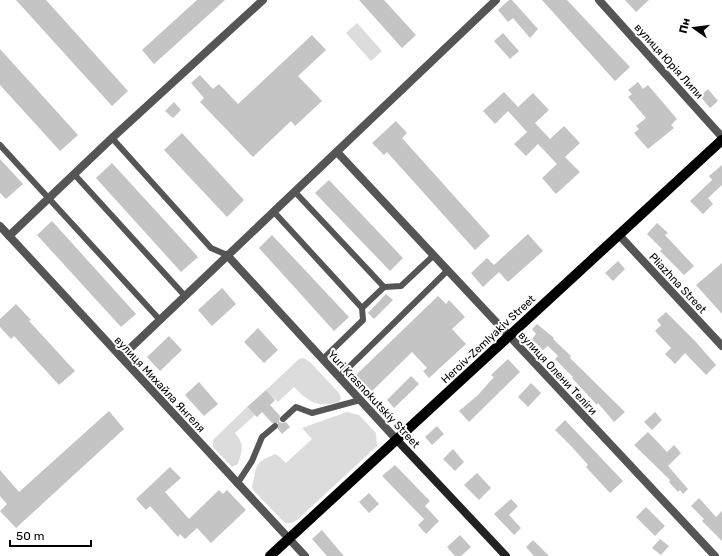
<svg xmlns="http://www.w3.org/2000/svg" width="722" height="556" font-family="Rubik,sans-serif">
  <rect width="100%" height="100%" fill="#fff"/>
  <g fill="#dcdcdc">
    <polygon points="357,23 382,51 371,61 346,33"/>
    <path d="M 303,358 L 309,361 L 339,393 L 341,398 L 339,402 C 316,408 309,402 294,387 L 278,402 L 266,390 L 299,359 Z"/>
    <path d="M 247,407 L 255,415 L 235,433 C 245,444 242,451 238,464 L 232,467 L 213,447 L 213,440 Z"/>
    <path d="M 347,412 L 359,415 L 376,433 L 377,446 L 297,520 L 292,523 L 285,523 L 253,490 L 252,487 C 257,465 254,462 276,454 L 286,463 L 312,439 L 302,428 Z"/>
  </g>
  <g fill="#c4c4c4">
    <polygon points="16,0 46,0 128,91 112,106"/>
    <polygon points="197,0 225,0 154,64 142,50"/>
    <polygon points="359,0 384,0 416,35 402,48"/>
    <polygon points="509,0 512,0 538,29 530,38 513,18 508,22 498,10"/>
    <polygon points="542,0 567,0 630,67 615,81"/>
    <polygon points="625,0 649,0 636,12"/>
    <polygon points="503,33 519,51 510,59 494,41"/>
    <polygon points="312,35 326,50 298,76 322,101 295,126 291,121 253,157 200,102 204,98 191,83 200,75 213,89 219,84 238,104"/>
    <polygon points="0,49 78,135 60,151 0,85"/>
    <polygon points="638,82 643,89 648,85 677,119 671,125 674,128 648,149 634,133 639,129 636,126 646,118 628,97 632,94 628,90"/>
    <polygon points="708,89 718,101 710,108 700,96"/>
    <polygon points="504,92 518,107 533,93 549,110 535,123 550,139 564,126 580,143 565,157 580,172 556,194 542,178 557,164 538,144 526,156 514,144 527,132 508,111 495,124 483,111"/>
    <polygon points="174,102 181,110 173,118 165,111"/>
    <polygon points="396,121 407,133 402,138 490,236 475,250 387,152 384,155 372,143"/>
    <polygon points="182,133 244,200 227,217 164,150"/>
    <polygon points="0,159 23,184 6,199 0,193"/>
    <polygon points="112,163 198,257 181,272 96,178"/>
    <polygon points="722,165 722,185 708,198 713,204 703,214 690,201 712,180 709,176"/>
    <polygon points="329,180 403,258 390,271 315,193"/>
    <polygon points="52,221 136,314 121,327 37,235"/>
    <polygon points="657,223 668,233 665,235 694,266 684,275 660,251 662,249 647,234"/>
    <polygon points="528,234 543,251 508,282 499,272 483,287 471,273 487,258 494,265"/>
    <polygon points="272,235 349,317 334,331 259,248"/>
    <polygon points="618,261 625,269 613,281 605,273"/>
    <polygon points="722,263 722,314 696,285"/>
    <polygon points="222,288 236,304 212,326 198,310"/>
    <polygon points="386,294 393,300 374,319 368,313"/>
    <polygon points="438,296 446,304 449,300 465,317 452,329 466,344 429,378 423,371 427,368 412,352 372,391 356,375"/>
    <polygon points="16,304 31,320 29,321 75,371 59,385 14,336 11,339 0,327 0,319"/>
    <polygon points="666,312 696,342 716,365 706,375 685,353 675,364 665,354 671,348 655,331 661,325 657,320"/>
    <polygon points="537,324 554,338 553,339 571,356 570,358 625,412 614,422 598,403 597,405 572,378 573,377 555,359 558,356 548,346 543,350 532,339 536,334 532,329"/>
    <polygon points="258,328 278,350 264,363 244,342"/>
    <polygon points="169,336 182,350 160,371 147,357"/>
    <polygon points="508,359 520,372 469,422 459,411 478,395 494,377 491,375"/>
    <polygon points="411,376 419,384 394,408 387,400"/>
    <polygon points="199,382 218,404 204,416 185,395"/>
    <polygon points="531,383 541,393 528,407 518,397"/>
    <polygon points="266,390 275,400 270,405 280,416 279,422 282,423 286,422 290,427 282,434 278,429 278,423 272,423 262,412 257,417 247,407"/>
    <polygon points="109,411 124,429 16,528 0,511 7,504 0,496 0,470 19,492"/>
    <polygon points="655,412 662,420 652,430 644,422"/>
    <polygon points="565,420 623,481 610,493 586,467 588,465 572,447 555,430"/>
    <polygon points="437,426 444,434 432,445 425,437"/>
    <polygon points="648,432 667,452 674,445 681,453 668,466 688,489 683,494 680,490 678,492 669,482 670,480 634,445"/>
    <polygon points="453,449 464,462 455,471 443,459"/>
    <polygon points="395,465 430,501 425,506 439,521 426,534 418,525 424,519 382,476"/>
    <polygon points="170,467 181,478 165,492 189,519 219,490 223,494 227,490 246,510 211,543 197,528 185,539 180,534 178,537 150,506 146,510 136,499"/>
    <polygon points="477,473 491,488 479,500 464,485"/>
    <polygon points="369,493 379,504 369,513 359,502"/>
    <polygon points="699,498 716,517 722,511 722,541 702,521 704,519 691,506"/>
    <polygon points="511,499 518,506 509,515 521,528 514,535 494,514"/>
    <polygon points="646,507 665,526 655,536 636,517"/>
    <polygon points="322,530 332,542 344,556 327,556 312,539"/>
    <polygon points="460,535 471,547 461,556 455,556 447,547"/>
    <polygon points="660,539 669,546 661,555 652,548"/>
    <polygon points="533,540 549,556 534,556 526,547"/>
  </g>
  <g fill="none" stroke-linecap="round" stroke-linejoin="round">
    <g stroke="#555" stroke-width="6">
      <polyline points="112,138 211,248 227,255"/>
      <polyline points="0,145 160,320"/>
      <polyline points="74,174 185,296"/>
      <polyline points="295,192 384,287 401,286 434,255"/>
      <polyline points="274,212 362,308 363,320 323,359"/>
      <polyline points="362,308 384,287"/>
      <polyline points="339,377 448,270"/>
      <polyline points="283,419 296,407 312,413 360,400"/>
      <polyline points="237,484 252,461 262,437 275,426"/>
    </g>
    <g stroke="#555" stroke-width="8">
      <polyline points="599,0 722,137"/>
      <polyline points="337,152 715,556"/>
      <polyline points="0,226 305,556"/>
      <polyline points="619,235 722,346"/>
      <polyline points="9,236 112,138 263,0"/>
      <polyline points="227,255 396,439"/>
      <polyline points="121,357 496,0"/>
    </g>
    <polyline stroke="#222" stroke-width="8" points="396,439 506,556"/>
    <polyline stroke="#000" stroke-width="10" points="270,556 722,140"/>
  </g>
  <g text-anchor="middle" stroke-width="4" stroke-linejoin="round" paint-order="stroke">
    <g font-size="11" fill="#000" stroke="#fff">
      <text transform="translate(669 61) rotate(48)" y="4">вулиця Юрія Липи</text>
      <text transform="translate(678 283) rotate(47)" y="4">Pliazhna Street</text>
      <text transform="translate(488 339) rotate(-43)" y="4">Heroiv-Zemlyakiv Street</text>
      <text transform="translate(558 373) rotate(47)" y="4">вулиця Олени Теліги</text>
      <text transform="translate(160 384) rotate(47)" y="4">вулиця Михайла Янгеля</text>
      <text transform="translate(374 399) rotate(47)" y="4">Yuri Krasnokutskiy Street</text>
    </g>
  </g>
  <g transform="translate(694 28) rotate(284)" stroke="#ffffff" stroke-width="3" paint-order="stroke">
  <path d="M0-3L7 15L0 10L-7 15Z" fill="#000000"/>
  <text y="-6" font-size="11" font-weight="bold" text-anchor="middle" fill="#000000">Пн</text>
  </g>
  <path d="M10 540v6h81v-6" fill="none" stroke="#000000" stroke-width="2"/>
  <text x="16" y="540" font-size="12" fill="#000000" stroke="#ffffff" stroke-width="3" paint-order="stroke">50 m</text>
</svg>
